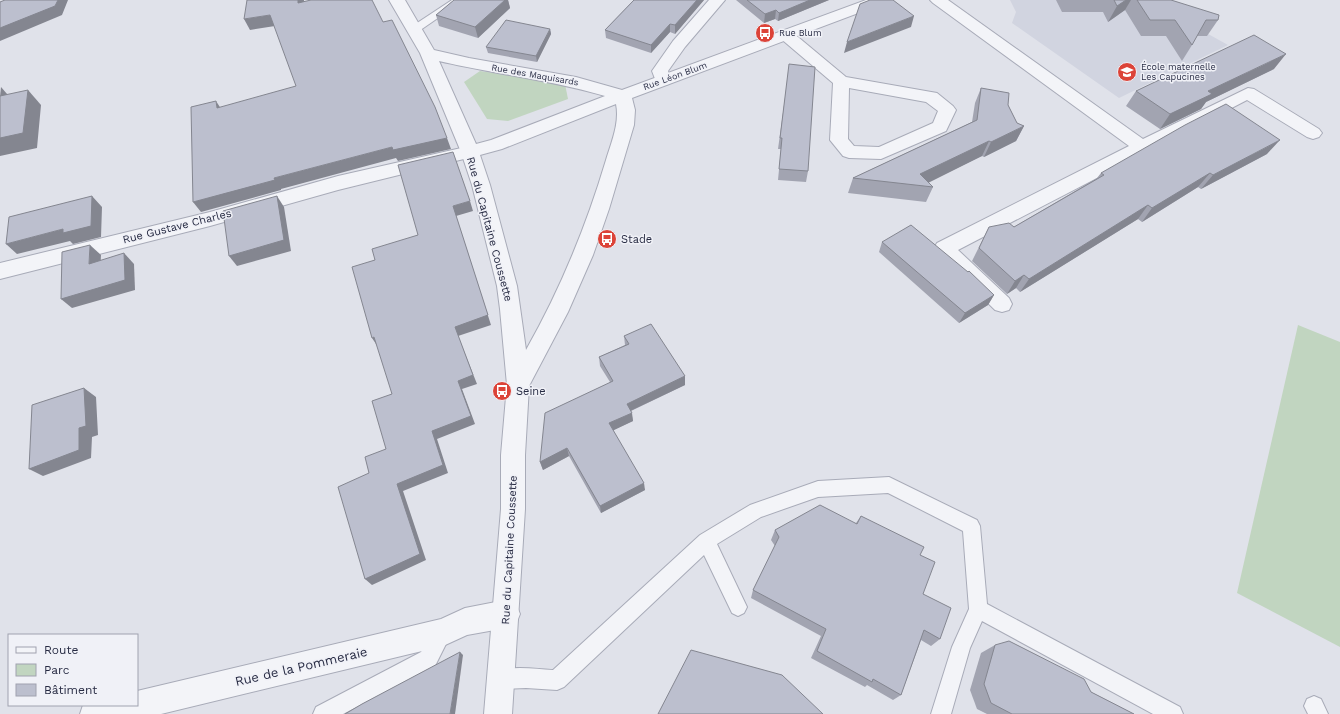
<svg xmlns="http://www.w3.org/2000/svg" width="1340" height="714" font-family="'Work Sans',sans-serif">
  <rect width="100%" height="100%" fill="#e0e2ea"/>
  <polygon fill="#d1d4e0" points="1010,0 1147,0 1228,45 1119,98 1012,23 1016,12"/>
  <g fill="#c1d5c0">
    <polygon points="480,71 565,84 568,99 508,121 487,119 464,82"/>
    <polygon points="1298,325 1340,342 1340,647 1237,593"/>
  </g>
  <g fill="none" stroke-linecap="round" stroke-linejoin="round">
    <defs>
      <g id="service">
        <polygon points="452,0 464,0 419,31 411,31 410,29 411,27"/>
        <path d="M 889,477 L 977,520 L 980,526 L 987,604 L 1180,707 L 1183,714 L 1153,714 L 982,621 L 970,648 L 951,714 L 931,714 L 952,647 L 969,609 L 963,531 L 888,493 L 818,497 L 761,517 L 717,544 L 747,607 L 744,613 L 738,616 L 732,613 L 704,555 L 564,687 L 557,690 L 526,688 L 501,689 L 494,686 L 491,679 L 494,672 C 512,665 535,669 553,670 L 700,535 L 750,505 L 818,481 Z"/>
        <polygon points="443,623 450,625 452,632 435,666 343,714 313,714 316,707 421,652 436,625"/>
        <polygon points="1314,696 1321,699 1328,714 1308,714 1304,706 1307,699"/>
      </g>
      <g id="minor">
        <polygon points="709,0 725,0 685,47 668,71 671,80 669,84 663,85 657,84 652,71 673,41"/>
        <polygon points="930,0 948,0 1143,139 1248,88 1254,89 1319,129 1322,133 1319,137 1313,139 1307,137 1247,100 958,250 1009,298 1012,304 1009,310 1002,312 995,310 937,253 934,248 937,243 1129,146 933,3"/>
        <path d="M 786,30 L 792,32 L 846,77 L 937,93 L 953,106 L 956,110 L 946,131 L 881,159 L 849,158 L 843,156 L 830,140 L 833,83 L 780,38 L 778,35 L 780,32 ZM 849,88 L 926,102 L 938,111 L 933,123 L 879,147 L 854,146 L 848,139 Z"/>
        <polygon points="470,146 476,148 479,152 476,156 338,190 210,226 0,279 0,263 210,212 338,176"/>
        <polygon points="506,600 516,604 520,614 516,624 506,628 467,635 443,646 161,714 80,714 83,705 137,705 137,691 441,619 465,608"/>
      </g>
      <path id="tertiary" d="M 389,0 L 405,0 L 434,50 L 469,58 L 576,77 L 622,90 L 866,0 L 888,0 L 885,3 L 632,98 L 635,110 L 634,125 L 609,209 L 593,255 L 568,312 L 529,386 L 525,455 L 525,509 L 512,714 L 484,714 L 501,509 L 501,455 L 507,385 L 500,309 L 497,286 L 472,185 L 461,152 L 420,53 ZM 439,61 C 494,74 551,80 605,96 L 491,140 L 476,144 ZM 616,104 C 620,123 611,143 606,160 C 586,227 560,290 526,350 L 517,286 L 490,185 L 480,155 L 502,149 Z"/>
    </defs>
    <use href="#service" stroke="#a8abb8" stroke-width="2"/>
    <use href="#minor" stroke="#a8abb8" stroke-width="2"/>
    <use href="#tertiary" stroke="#a8abb8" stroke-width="2"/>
    <use href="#service" fill="#f3f4f8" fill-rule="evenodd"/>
    <use href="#minor" fill="#f3f4f8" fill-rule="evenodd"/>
    <use href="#tertiary" fill="#f3f4f8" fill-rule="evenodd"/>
  </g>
  <g fill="#a2a4b1">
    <polygon points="454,0 508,0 510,8 478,38 439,26 436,15"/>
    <polygon points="634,0 704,0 675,34 670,32 651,53 606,38 605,30"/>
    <polygon points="736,0 829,0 778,21 775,19 764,23"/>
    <polygon points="1056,0 1171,0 1218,20 1207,36 1197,36 1192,45 1182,61 1166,36 1141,36 1125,10 1108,22 1103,12 1062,12"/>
    <polygon points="550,29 551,34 537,62 488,53 486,47"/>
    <polygon points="1274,69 1206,102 1201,109 1160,129 1126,106 1136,91"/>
    <polygon points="788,76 808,171 806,182 778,180 781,149 778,149"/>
    <polygon points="981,88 1008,105 1017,123 1024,126 1016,141 984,157 982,156 928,182 933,187 926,202 848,193 853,178 972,122 975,103"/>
    <polygon points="1267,154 1201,189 1198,187 1142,222 1138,219 1020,292 1016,288 1007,294 972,261 989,227 1014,227 1097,178 1101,173"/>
    <polygon points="882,242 994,295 988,305 959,323 879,252"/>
    <polygon points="624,336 685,376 685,385 631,411 633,421 613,430 645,490 601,513 569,456 543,470 540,462 610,382 600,366 599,357 625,345"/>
    <polygon points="861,516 920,555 923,594 940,639 931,646 921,640 901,695 893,700 867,685 865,687 811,658 821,636 751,598 753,590 775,546 771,540 775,530 856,523"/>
    <polygon points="995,645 1091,692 1134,714 987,714 977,709 970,690 981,653"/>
  </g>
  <g fill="#848690">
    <polygon points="58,0 68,0 62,15 0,41 0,28"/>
    <polygon points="298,0 304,0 303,14 298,3"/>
    <polygon points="505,0 508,0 510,8 478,38 475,27"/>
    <polygon points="697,0 704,0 675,34 675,25"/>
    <polygon points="810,0 829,0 778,21 779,13"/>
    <polygon points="1126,0 1131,0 1125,10 1108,22 1117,6"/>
    <polygon points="776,10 775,19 764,23 765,14"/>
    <polygon points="270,15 275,26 250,30 244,19"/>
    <polygon points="914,16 911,27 844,53 847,42"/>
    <polygon points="670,24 670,32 651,53 651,45"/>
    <polygon points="550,29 551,34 537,62 536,56"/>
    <polygon points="1286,54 1274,69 1206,102 1201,109 1160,129 1170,114 1208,91"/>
    <polygon points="1,87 14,102 0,97"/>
    <polygon points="28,90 41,105 37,148 0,156 0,138"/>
    <polygon points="216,101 223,112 217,108"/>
    <polygon points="1024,126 1016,141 984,157 991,142"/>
    <polygon points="447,138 451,149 398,161 396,158 281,189 281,190 201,212 193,202 274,178 392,147"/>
    <polygon points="1280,140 1267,154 1201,189 1213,175"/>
    <polygon points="989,141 982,156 922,186 920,174"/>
    <polygon points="1210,173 1198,187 1142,222 1152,208"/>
    <polygon points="92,196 102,207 101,237 73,244 70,241 17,254 6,244 63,229"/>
    <polygon points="277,196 284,207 291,251 237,266 229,256"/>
    <polygon points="470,201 473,211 456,216 491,325 458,336 477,384 462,389 475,424 437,439 448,473 403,491 426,560 372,585 365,579 397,484 432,431 458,381 455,327 453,206"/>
    <polygon points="1148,205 1138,219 1020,292 1029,279"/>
    <polygon points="90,245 101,255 100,274 89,264"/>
    <polygon points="124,253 134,264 135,290 72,308 61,299"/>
    <polygon points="1024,275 1016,288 1007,294 1015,281"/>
    <polygon points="994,295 988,305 959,323 965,313"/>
    <polygon points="374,337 378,347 372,338"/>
    <polygon points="685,376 685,385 628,412 627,404"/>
    <polygon points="84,388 96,397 98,435 92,437 91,458 43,476 29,469 79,428"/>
    <polygon points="632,413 633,421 610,432 609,423"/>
    <polygon points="567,448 569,456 543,470 540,462"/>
    <polygon points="644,483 645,490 601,513 600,506"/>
    <polygon points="460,652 463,655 455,714 450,714"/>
  </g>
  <g fill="#bcbfce" stroke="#848690">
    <polygon points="5,0 58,0 55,6 0,28 0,2"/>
    <polygon points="247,0 298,0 298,3 311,0 372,0 383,22 392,20 435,107 447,138 393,150 392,147 274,178 275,180 193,202 191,107 216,101 217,108 296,86 270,15 244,19"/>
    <polygon points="454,0 505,0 475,27 436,15"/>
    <polygon points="634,0 697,0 675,25 670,24 651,45 605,30"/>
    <polygon points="747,0 810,0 779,13 776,10 765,14"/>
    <polygon points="870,0 893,0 914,16 847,42 860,4"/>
    <polygon points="1114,0 1126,0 1117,6"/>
    <polygon points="1137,0 1171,0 1219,15 1218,20 1206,20 1192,45 1175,20 1150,20"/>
    <polygon points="506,20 550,29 536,56 486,47"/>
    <polygon points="1254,35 1286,54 1208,91 1212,94 1170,114 1136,91"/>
    <polygon points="789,64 815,67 808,171 779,169 782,138 780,138"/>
    <polygon points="981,88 1009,93 1008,105 1017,123 1024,126 991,142 989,141 920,174 933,187 853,178 977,120"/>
    <polygon points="28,90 23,133 0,138 0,96"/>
    <polygon points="1226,104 1280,140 1213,175 1210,173 1152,208 1148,205 1029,279 1024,275 1015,281 979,248 989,227 1009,223 1014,227 1104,175 1101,173 1185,125"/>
    <polygon points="453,152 470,201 453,206 488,315 455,327 473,375 458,381 471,416 432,431 443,465 397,484 420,554 365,579 338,487 369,473 365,457 386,449 372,401 392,394 374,337 372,338 352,267 375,260 372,249 418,235 398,165"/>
    <polygon points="92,196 91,226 63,233 63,229 6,244 9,217"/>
    <polygon points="277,196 284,240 229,256 223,211"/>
    <polygon points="911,225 968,272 969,271 994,295 965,313 882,242"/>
    <polygon points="90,245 89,264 124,253 125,280 61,299 62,252"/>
    <polygon points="651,324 685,376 627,404 632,413 609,423 644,483 600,506 567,448 540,462 545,413 613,381 599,357 629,344 624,336"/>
    <polygon points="84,388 86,426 79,428 79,450 29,469 32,405"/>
    <polygon points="820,505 857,524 861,516 924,547 920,555 935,562 923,594 951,608 940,639 924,630 901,695 873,679 872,682 817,651 826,629 753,590 779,537 775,530"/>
    <polygon points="1009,641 1084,679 1091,692 1134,714 1012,714 991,703 984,684 995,645"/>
    <polygon points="691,650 782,675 823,714 658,714"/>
    <polygon points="460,652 450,714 345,714 362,704"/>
  </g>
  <defs>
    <symbol id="bus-disc" viewBox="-11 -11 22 22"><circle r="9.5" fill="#dc4338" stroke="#f0f1f7"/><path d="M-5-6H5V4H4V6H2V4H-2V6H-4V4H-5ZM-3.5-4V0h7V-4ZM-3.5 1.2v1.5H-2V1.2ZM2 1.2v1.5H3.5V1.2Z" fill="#fff"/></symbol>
    <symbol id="school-disc" viewBox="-11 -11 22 22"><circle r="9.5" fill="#dc4338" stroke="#f0f1f7"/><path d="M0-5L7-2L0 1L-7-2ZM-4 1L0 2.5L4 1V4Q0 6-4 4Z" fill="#fff"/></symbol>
  </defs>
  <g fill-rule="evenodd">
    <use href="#bus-disc" x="754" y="22" width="22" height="22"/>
    <use href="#school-disc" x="1116" y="61" width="22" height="22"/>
    <use href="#bus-disc" x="596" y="228" width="22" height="22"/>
    <use href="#bus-disc" x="491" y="380" width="22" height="22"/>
  </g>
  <g text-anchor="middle" stroke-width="3" stroke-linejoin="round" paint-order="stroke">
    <g font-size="9" fill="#272b43" stroke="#f0f1f7" text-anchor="start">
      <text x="779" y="36">Rue Blum</text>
      <text x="1141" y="70">École maternelle<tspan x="1141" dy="10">Les Capucines</tspan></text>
    </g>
    <g font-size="9" fill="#272b43" stroke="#f0f1f7">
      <text transform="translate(535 75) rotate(10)" y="3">Rue des Maquisards</text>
      <text transform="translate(675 76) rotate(-20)" y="3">Rue Léon Blum</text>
    </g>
    <g font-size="11" fill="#272b43" stroke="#f0f1f7">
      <text transform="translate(177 226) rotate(-14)" y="4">Rue Gustave Charles</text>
      <text transform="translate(490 229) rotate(75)" y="4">Rue du Capitaine Coussette</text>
      <text transform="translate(509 550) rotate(-87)" y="4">Rue du Capitaine Coussette</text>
    </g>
    <g font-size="11" fill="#272b43" stroke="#f0f1f7" text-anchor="start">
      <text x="621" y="243">Stade</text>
      <text x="516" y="395">Seine</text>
    </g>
    <g font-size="13" fill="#272b43" stroke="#f0f1f7">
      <text transform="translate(301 666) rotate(-13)" y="5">Rue de la Pommeraie</text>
    </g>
  </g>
  <rect x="8" y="634" width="130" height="72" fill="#f0f1f7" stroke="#a0a2af"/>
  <rect x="16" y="647" width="20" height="6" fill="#f3f4f8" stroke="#a0a2af"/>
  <text x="44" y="654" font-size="12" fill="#272b43">Route</text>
  <rect x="16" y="664" width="20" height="12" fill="#c1d5c0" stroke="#a0a2af"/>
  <text x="44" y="674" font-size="12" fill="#272b43">Parc</text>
  <rect x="16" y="684" width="20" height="12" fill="#bcbfce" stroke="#a0a2af"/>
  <text x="44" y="694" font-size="12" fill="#272b43">Bâtiment</text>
</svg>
